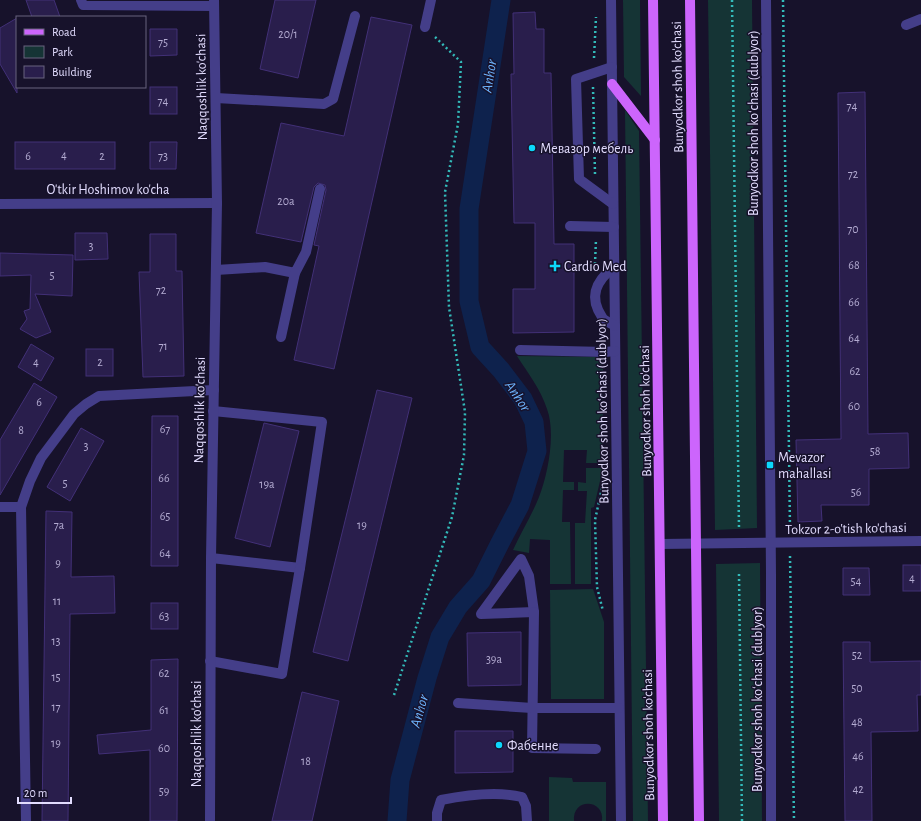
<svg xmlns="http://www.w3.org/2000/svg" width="921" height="821" font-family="'Alegreya Sans',sans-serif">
  <rect width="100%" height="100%" fill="#17122b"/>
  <g fill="#153435">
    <polygon points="623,0 640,0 641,96 624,77"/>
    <polygon points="708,0 752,0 757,528 715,530"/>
    <polygon points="625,110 639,131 648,821 633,821"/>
    <path d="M 517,356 L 603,357 L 603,463 L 586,463 L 587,450 L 564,450 L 563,482 L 574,482 L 574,490 L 563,490 L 562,522 L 570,522 L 571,584 L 550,584 L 550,540 L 530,539 L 529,553 L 513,550 C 521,532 532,515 539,497 C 548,474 556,433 547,409 C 541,390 528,373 517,356 Z"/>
    <polygon points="586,468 603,468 594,507 591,508 591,584 575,584 575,523 585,523 587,491 578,491 578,482 586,483"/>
    <polygon points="760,563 762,821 719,821 716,564"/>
    <polygon points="593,589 604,622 604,699 551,699 550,590"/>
    <path d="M 549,777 L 572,778 L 573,782 L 606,782 L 606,821 L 602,821 C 605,799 572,797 574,821 L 549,821 Z"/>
  </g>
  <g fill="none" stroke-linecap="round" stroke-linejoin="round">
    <polyline stroke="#0e224d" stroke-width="5.5" points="497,27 501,27"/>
    <polyline stroke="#0e224d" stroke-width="19" points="397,821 400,780 427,678 440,637 458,607 481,581 500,543 520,505 537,451 534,422 523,399 501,370 480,347 469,301 469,209 501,0"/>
  </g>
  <g fill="#291e4c" stroke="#423077">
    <polygon points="26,0 54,0 60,17 32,17"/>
    <polygon points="275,0 316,0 298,78 260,69"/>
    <polygon points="535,12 536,29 544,29 544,73 551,73 554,244 574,244 574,332 513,333 513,289 535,289 535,223 514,223 511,74 514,74 513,13"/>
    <polygon points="371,17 412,25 334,369 294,360 319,246 314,245 326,190 325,185 318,183 314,187 301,242 256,233 281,123 344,136"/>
    <polygon points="17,18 17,93 0,64 0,28"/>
    <polygon points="150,29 177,29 177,55 150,56"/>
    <rect x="150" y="87" width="27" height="27"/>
    <polygon points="865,92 868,434 908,433 909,468 869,469 869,505 821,505 822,521 798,522 796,440 841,439 838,93"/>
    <rect x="15" y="142" width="100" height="27"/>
    <polygon points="150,142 177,142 176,169 150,169"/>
    <polygon points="75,233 107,233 108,259 75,260"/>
    <polygon points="150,234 176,234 176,271 182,271 184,376 143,377 139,272 150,272"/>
    <polygon points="0,253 73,255 72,296 35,294 51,332 36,338 20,329 27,319 24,311 30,309 31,275 0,276"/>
    <polygon points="31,344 54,358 41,381 18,367"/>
    <rect x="86" y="349" width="27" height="27"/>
    <polygon points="34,383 57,397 0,495 0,440"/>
    <polygon points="377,390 412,398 348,661 313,652"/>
    <polygon points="152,416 178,416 178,566 151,566"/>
    <polygon points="264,423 299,431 270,547 235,538"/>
    <polygon points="81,428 104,441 70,501 47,487"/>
    <polygon points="46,511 72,512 71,577 114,576 115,613 70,614 68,821 42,821"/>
    <rect x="903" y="565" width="18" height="26"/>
    <polygon points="843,568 869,568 870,595 843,595"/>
    <rect x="151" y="603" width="27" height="26"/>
    <polygon points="521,632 521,685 468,686 467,633"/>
    <polygon points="843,642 870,642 870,662 921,661 921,695 917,695 918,731 871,732 872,821 845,821"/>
    <polygon points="178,659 177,821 150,821 150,750 99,754 97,735 151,730 151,660"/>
    <polygon points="302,692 339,701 312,821 272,821"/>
    <polygon points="455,731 513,731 513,772 455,773"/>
  </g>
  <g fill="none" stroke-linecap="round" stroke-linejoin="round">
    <g stroke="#33bbba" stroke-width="2.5" stroke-dasharray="2 3" stroke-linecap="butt">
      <polyline points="732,0 739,529"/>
      <polyline points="783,0 790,529"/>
      <polyline points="594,58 596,17"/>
      <polyline points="593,87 595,174"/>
      <polyline points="595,264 596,239"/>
      <polyline points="602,488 595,520 597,587 603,611"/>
      <polyline points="790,556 794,821"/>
      <polyline points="739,574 742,821"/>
      <polyline points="394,695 452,517 464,455 465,412 449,307 445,192 458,124 461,62 434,36"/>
    </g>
    <g stroke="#443e89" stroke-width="10">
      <polyline points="81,0 83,5 214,6"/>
      <polyline points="611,0 621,821"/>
      <polyline points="766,0 771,574 771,821"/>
      <polyline points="906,25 921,19"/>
      <polyline points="425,27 431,0"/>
      <polyline points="612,67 576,79 579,179 613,204"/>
      <polyline points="216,98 324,104 333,99 355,16"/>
      <polyline points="0,204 217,203"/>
      <polyline points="570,226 614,227"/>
      <path d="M 614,267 C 597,280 588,296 602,317 C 604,321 611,323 615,326"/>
      <polyline points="216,270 265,267 295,273 306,252 320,189"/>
      <polyline points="281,337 295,273"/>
      <polyline points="520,350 605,352 615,351"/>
      <polyline points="0,507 21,507"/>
      <polyline points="660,544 921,541"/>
      <polyline points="211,558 300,568 322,422 213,411"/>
      <polygon points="521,559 529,576 534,612 481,614"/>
      <polyline points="534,612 532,748 596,749"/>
      <polyline points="210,661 282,674 300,568"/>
      <polyline points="458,703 532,708 619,708"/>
      <polyline points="26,821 21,507 30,481 41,458 74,414 86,404 99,396 214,390"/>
      <polyline points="210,821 211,558 217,203 214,0"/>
      <path d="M 437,821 L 437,813 L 441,800 C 466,795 497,791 522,797 L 526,806 L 527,821"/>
    </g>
    <g stroke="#cc65fc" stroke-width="10">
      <polyline points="653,0 663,821"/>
      <polyline points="690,0 699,821"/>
      <polyline points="612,84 655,140"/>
    </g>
  </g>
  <g fill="#0cd7fb" stroke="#17122b" stroke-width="1.5">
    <circle cx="532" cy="148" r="4"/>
    <path d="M553 260h4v4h4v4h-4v4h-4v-4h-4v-4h4z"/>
    <rect x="766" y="461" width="8" height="8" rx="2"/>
    <circle cx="499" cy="745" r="4"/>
  </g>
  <g text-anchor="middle" stroke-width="3" stroke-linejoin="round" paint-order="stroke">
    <g font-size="12" fill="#b4acd2">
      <text x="288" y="38">20/1</text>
      <text x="163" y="46">75</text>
      <text x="163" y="105">74</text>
      <text x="852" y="110">74</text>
      <text x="64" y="159">4</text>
      <text x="28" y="160">6</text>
      <text x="102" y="160">2</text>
      <text x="163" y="160">73</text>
      <text x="853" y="178">72</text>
      <text x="286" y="205">20a</text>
      <text x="853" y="233">70</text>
      <text x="91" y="250">3</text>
      <text x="854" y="269">68</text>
      <text x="52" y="279">5</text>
      <text x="161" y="294">72</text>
      <text x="854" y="306">66</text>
      <text x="854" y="342">64</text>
      <text x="163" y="350">71</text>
      <text x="36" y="366">4</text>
      <text x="100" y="366">2</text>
      <text x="855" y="375">62</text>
      <text x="39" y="406">6</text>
      <text x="854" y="410">60</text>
      <text x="165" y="433">67</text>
      <text x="21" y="434">8</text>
      <text x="86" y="450">3</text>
      <text x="875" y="455">58</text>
      <text x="164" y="482">66</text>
      <text x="65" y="487">5</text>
      <text x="267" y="488">19a</text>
      <text x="856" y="496">56</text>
      <text x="165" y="520">65</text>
      <text x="59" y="529">7а</text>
      <text x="362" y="529">19</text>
      <text x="165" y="557">64</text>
      <text x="58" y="567">9</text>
      <text x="912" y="582">4</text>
      <text x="856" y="585">54</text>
      <text x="57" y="605">11</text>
      <text x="164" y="620">63</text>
      <text x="56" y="645">13</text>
      <text x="857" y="659">52</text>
      <text x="494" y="663">39a</text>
      <text x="164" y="677">62</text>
      <text x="56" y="681">15</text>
      <text x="857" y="692">50</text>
      <text x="56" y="711">17</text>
      <text x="164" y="714">61</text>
      <text x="857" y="726">48</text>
      <text x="56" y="747">19</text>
      <text x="164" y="752">60</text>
      <text x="858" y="760">46</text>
      <text x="306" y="765">18</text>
      <text x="858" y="793">42</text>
      <text x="164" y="795">59</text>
    </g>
    <g font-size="14" fill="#e2dcfe" stroke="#17122b">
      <text transform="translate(201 87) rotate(-91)" y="5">Naqqoshlik ko'chasi</text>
      <text transform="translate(677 87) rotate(-91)" y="5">Bunyodkor shoh ko'chasi</text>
      <text transform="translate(753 123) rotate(-90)" y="5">Bunyodkor shoh koʻchasi (dublyor)</text>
      <text x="108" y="194">O'tkir Hoshimov ko'cha</text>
      <text transform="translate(199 410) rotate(-89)" y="5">Naqqoshlik ko'chasi</text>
      <text transform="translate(602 411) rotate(-91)" y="5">Bunyodkor shoh koʻchasi (dublyor)</text>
      <text transform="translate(645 411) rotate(-91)" y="5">Bunyodkor shoh ko'chasi</text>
      <text transform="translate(846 528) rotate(-1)" y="5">Tokzor 2-o'tish ko'chasi</text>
      <text transform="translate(757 699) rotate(-90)" y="5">Bunyodkor shoh koʻchasi (dublyor)</text>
      <text transform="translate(196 734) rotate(-90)" y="5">Naqqoshlik ko'chasi</text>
      <text transform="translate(648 735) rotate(-91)" y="5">Bunyodkor shoh ko'chasi</text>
    </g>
    <g font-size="14" fill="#e2dcfe" stroke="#17122b" text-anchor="start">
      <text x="540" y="153">Мевазор мебель</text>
      <text x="564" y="271">Cardio Med</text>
      <text x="778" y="462">Mevazor<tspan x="778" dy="16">mahallasi</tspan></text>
      <text x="507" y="750">Фабенне</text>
    </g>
    <g font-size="15" font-style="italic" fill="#6cb2fc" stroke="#17122b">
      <text transform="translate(489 76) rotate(-81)" y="5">Anhor</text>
      <text transform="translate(518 396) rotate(56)" y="5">Anhor</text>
      <text transform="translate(419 711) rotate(-74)" y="5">Anhor</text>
    </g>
  </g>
  <rect x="16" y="16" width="130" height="72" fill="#17122b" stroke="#68637f"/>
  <rect x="24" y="29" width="20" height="6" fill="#cc65fc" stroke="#68637f"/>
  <text x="52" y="36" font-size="12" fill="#e2dcfe">Road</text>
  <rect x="24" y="46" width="20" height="12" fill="#153435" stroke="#68637f"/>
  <text x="52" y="56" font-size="12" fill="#e2dcfe">Park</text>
  <rect x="24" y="66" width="20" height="12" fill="#291e4c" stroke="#68637f"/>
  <text x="52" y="76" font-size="12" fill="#e2dcfe">Building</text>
  <path d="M18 797v6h53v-6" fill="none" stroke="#e2dcfe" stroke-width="2"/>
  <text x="24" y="797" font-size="12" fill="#e2dcfe" stroke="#17122b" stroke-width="3" paint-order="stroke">20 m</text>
</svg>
